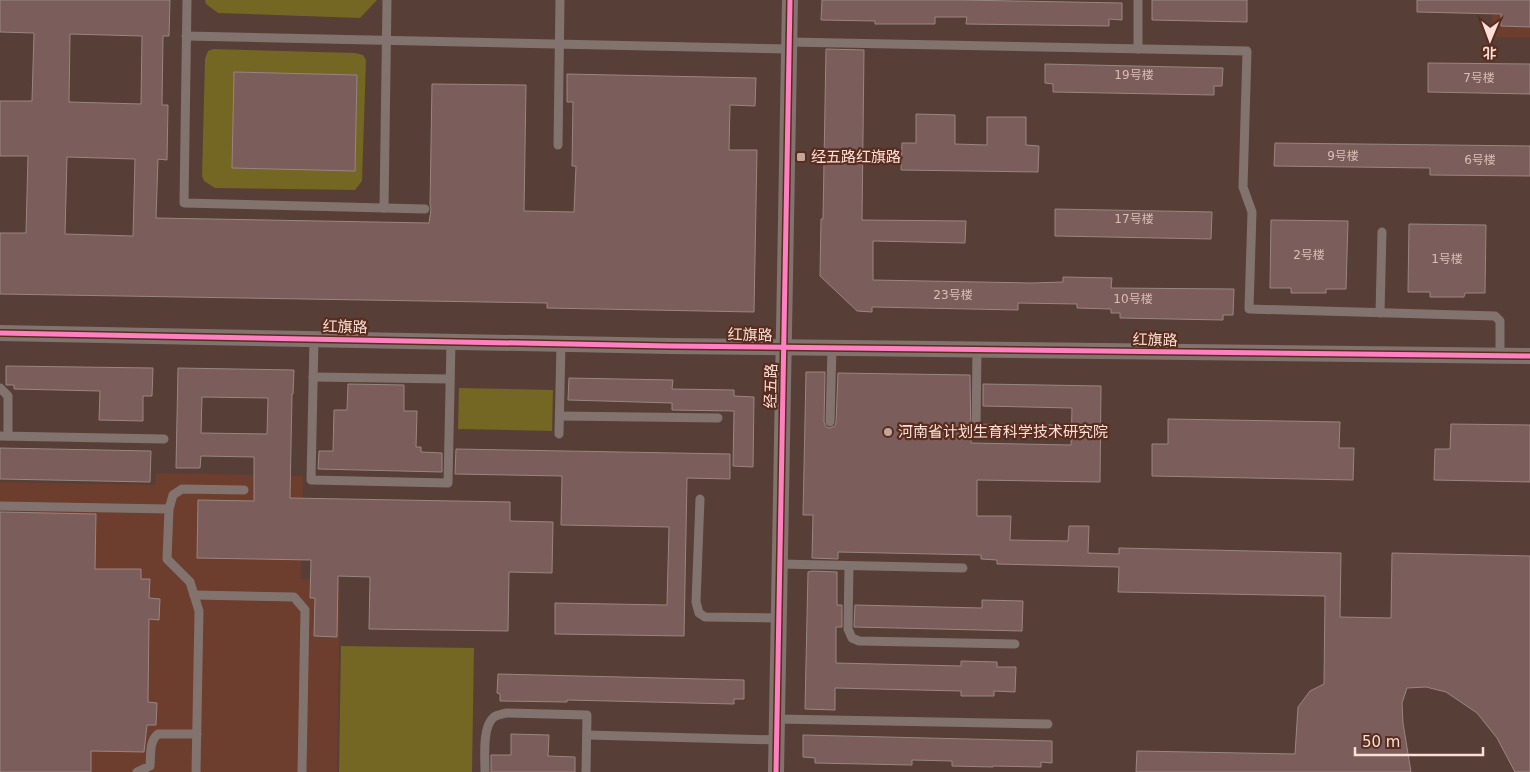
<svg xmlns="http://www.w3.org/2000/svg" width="1530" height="772" font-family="'DejaVu Sans','Noto Sans SC',sans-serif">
  <rect width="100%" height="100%" fill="#573f37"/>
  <g fill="#6d3d2e">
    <rect x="1492" y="0" width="38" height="37"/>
    <polygon points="156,473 303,476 301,579 340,580 337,772 0,772 0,482 155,485"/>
  </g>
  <g fill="#746623" fill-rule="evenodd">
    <polygon points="205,0 377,0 360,18 218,13 206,4"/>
    <path d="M 213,49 L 355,53 L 363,55 L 366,60 L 362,181 L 355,190 L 215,188 L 204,181 L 202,176 L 205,59 L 208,51 ZM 234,72 L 357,75 L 355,170 L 232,168 Z"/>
    <polygon points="459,388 553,390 552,431 458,429"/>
    <polygon points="341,646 474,648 472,772 339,772"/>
  </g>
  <g fill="#7b5e5b" stroke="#9a8581" fill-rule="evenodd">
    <path d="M 0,0 L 170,0 L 169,36 L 163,36 L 162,105 L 168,105 L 167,160 L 158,159 L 156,218 L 429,223 L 431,209 L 430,205 L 432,84 L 526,85 L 524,211 L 574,212 L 576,166 L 572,166 L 573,102 L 567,102 L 567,74 L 756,78 L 755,106 L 730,105 L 729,150 L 757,150 L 754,312 L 547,308 L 547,303 L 0,294 L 0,233 L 26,233 L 28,156 L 0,156 L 0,101 L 32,101 L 34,33 L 0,32 ZM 70,34 L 142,36 L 141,104 L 69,102 ZM 67,157 L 135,159 L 133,236 L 65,234 Z"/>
    <polygon points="822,0 961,0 1122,3 1122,20 1109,19 1109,26 966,24 967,17 935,17 935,24 875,24 875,21 821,20"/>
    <polygon points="1152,0 1247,0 1247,22 1152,20"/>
    <polygon points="1417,0 1530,0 1530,27 1501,26 1501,14 1417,12"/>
    <polygon points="826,49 864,50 862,220 966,221 965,243 873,241 873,280 1032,283 1063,282 1063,277 1112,278 1111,288 1234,289 1233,315 1223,315 1223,320 1120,318 1120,313 1111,313 1111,309 1077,308 1077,304 1018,303 1018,310 872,307 872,312 857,311 820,276 821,219 823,219"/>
    <polygon points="1428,63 1530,64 1530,94 1428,92"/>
    <polygon points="1045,64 1223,68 1222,86 1214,86 1214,95 1053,92 1053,84 1045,83"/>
    <polygon points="234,72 357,75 355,171 232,168"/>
    <polygon points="916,114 955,115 955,144 987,145 987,117 1026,117 1026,145 1039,146 1038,172 901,170 902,143 916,143"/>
    <polygon points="1275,143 1530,146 1530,176 1430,175 1430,168 1274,166"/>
    <polygon points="1055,209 1212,212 1211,239 1055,236"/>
    <polygon points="1271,220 1348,221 1346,289 1326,289 1326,293 1291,293 1291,288 1270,288"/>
    <polygon points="1409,224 1486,225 1485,293 1465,293 1464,297 1430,297 1430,292 1408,292"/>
    <polygon points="6,366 153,368 152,396 143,396 143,421 99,420 100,391 14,389 14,385 6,385"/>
    <path d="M 178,368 L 294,370 L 293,394 L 292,394 L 290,498 L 510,502 L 510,521 L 553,522 L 552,573 L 509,572 L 508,631 L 369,629 L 370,577 L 338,576 L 337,637 L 314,636 L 315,598 L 310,598 L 311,560 L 197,558 L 198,500 L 254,501 L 254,457 L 201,456 L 200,468 L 176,468 ZM 202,397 L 268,398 L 267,434 L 201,433 Z"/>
    <polygon points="806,372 825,372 824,422 826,427 830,428 835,426 836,422 838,373 970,375 971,443 1071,445 1072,408 983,406 983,384 1101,386 1100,482 977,480 977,516 1011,516 1010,540 1068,541 1069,526 1089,526 1088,553 1119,554 1119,548 1341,553 1340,617 1391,618 1392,553 1530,556 1530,772 1515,772 1497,738 1477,713 1446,692 1426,687 1407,688 1402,703 1403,723 1411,772 1136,772 1137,751 1295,754 1298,707 1310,691 1324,684 1325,596 1118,592 1119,567 997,564 997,560 981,559 981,555 838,552 838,559 812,558 813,515 803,515"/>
    <polygon points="569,378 673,380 672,389 734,390 734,396 754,397 753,467 733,466 734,411 672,410 672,403 568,400"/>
    <polygon points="348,384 404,385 404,411 417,411 416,447 421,447 421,452 442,453 442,472 318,469 319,451 333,451 334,410 347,410"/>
    <polygon points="1168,419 1340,422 1339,448 1354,448 1353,480 1152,476 1152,444 1168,444"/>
    <polygon points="1451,424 1530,425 1530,482 1434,480 1435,449 1450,449"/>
    <polygon points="0,448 151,451 150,482 0,479"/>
    <polygon points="456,449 730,454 730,479 687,478 684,636 555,634 555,603 667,605 669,527 561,525 562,476 455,474"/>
    <polygon points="0,512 96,514 95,569 141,569 141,579 150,579 149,598 160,599 159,620 149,619 148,702 157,703 156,725 147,725 144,752 91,751 91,772 0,772"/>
    <polygon points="812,571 837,572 837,605 842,605 842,627 836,627 836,663 961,666 961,661 997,662 997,667 1016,667 1015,692 994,691 994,696 961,696 961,691 835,688 835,710 805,709 808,572"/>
    <polygon points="982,600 1023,601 1022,631 854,627 855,605 982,608"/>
    <polygon points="498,674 744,680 744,699 734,699 734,704 567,700 567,702 500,701 500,694 497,693"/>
    <polygon points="511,734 549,735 548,756 575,757 575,772 491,772 491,755 511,755"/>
    <polygon points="803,735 1052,741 1052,763 1041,762 1041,767 993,766 993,767 952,766 952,761 912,760 912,765 815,763 815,758 803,757"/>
  </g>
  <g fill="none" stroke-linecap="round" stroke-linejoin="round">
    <g stroke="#82736e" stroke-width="9">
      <polyline points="187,0 184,203 425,209"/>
      <polyline points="186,36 789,49"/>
      <polyline points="789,42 1247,51 1243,187 1252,212 1249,309 1495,316 1500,321 1500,356"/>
      <polyline points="1138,49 1138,0"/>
      <polyline points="558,145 560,0"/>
      <polyline points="384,208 387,0"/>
      <polyline points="1380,313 1382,232"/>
      <polyline points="314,339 311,480 448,483 451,342"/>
      <polyline points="977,350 976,428 1058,429"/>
      <polyline points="313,377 450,379"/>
      <polyline points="0,388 8,396 8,436"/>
      <polyline points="560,416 718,418"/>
      <polyline points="830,422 832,348"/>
      <polyline points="559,434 561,344"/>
      <polyline points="0,436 164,439"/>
      <polyline points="700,499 696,602 699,613 705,617 779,618"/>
      <polyline points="0,506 169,509 167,559 190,582 199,611 196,772"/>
      <polyline points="169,509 173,495 182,489 244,490"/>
      <polyline points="780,564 963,568"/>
      <polyline points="849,566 848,629 852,638 859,641 1015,644"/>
      <polyline points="194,595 294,597 305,610 302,772"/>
      <polyline points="777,719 1048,724"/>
      <polyline points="587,735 777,740"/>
      <path d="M 137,772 L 150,766 C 151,755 149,741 158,734 L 197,734"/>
      <path d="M 485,772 C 485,758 482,726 494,717 C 497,715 503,714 506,713 L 587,715 L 586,772"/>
    </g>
    <g stroke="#82736e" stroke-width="16">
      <polyline points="0,333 669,346 1530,356"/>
      <polyline points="776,772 790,0"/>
    </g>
    <defs>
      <g id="cycleway">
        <polyline points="0,333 669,346 1530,356"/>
        <polyline points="776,772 790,0"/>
      </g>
    </defs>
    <use href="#cycleway" stroke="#582d1f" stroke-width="8"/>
    <use href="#cycleway" stroke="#ff80c0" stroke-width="5"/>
  </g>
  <g fill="#c2a69e" stroke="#582d1f" stroke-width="2">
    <rect x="796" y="152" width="10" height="10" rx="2.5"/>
    <circle cx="888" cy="432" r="5"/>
  </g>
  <g text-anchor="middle" stroke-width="4.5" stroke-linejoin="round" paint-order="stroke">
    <g font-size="12" fill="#dbbeb6">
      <text x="1134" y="79">19号楼</text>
      <text x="1479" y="82">7号楼</text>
      <text x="1343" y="160">9号楼</text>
      <text x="1480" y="164">6号楼</text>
      <text x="1134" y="223">17号楼</text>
      <text x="1309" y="259">2号楼</text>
      <text x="1447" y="263">1号楼</text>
      <text x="953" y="299">23号楼</text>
      <text x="1133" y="303">10号楼</text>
    </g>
    <g font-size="15" fill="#fbded5" stroke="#582d1f" text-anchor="start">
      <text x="811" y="162">经五路红旗路</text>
      <text x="898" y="437">河南省计划生育科学技术研究院</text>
    </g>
    <g font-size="15" fill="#fbded5" stroke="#582d1f">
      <text transform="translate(345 327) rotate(1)" y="5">红旗路</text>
      <text transform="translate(750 335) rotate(1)" y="5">红旗路</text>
      <text transform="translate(1155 340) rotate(1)" y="5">红旗路</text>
      <text transform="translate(771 386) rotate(-89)" y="5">经五路</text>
    </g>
  </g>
  <g transform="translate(1490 40) rotate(181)" stroke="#582d1f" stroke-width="4" paint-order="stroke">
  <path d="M0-4L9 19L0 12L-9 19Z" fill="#fbded5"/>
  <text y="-8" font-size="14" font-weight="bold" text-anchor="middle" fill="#fbded5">北</text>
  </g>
  <path d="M1355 747v8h128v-8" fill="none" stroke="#fbded5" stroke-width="2.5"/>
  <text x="1362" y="747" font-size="15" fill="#fbded5" stroke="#582d1f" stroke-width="4" paint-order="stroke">50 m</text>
</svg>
